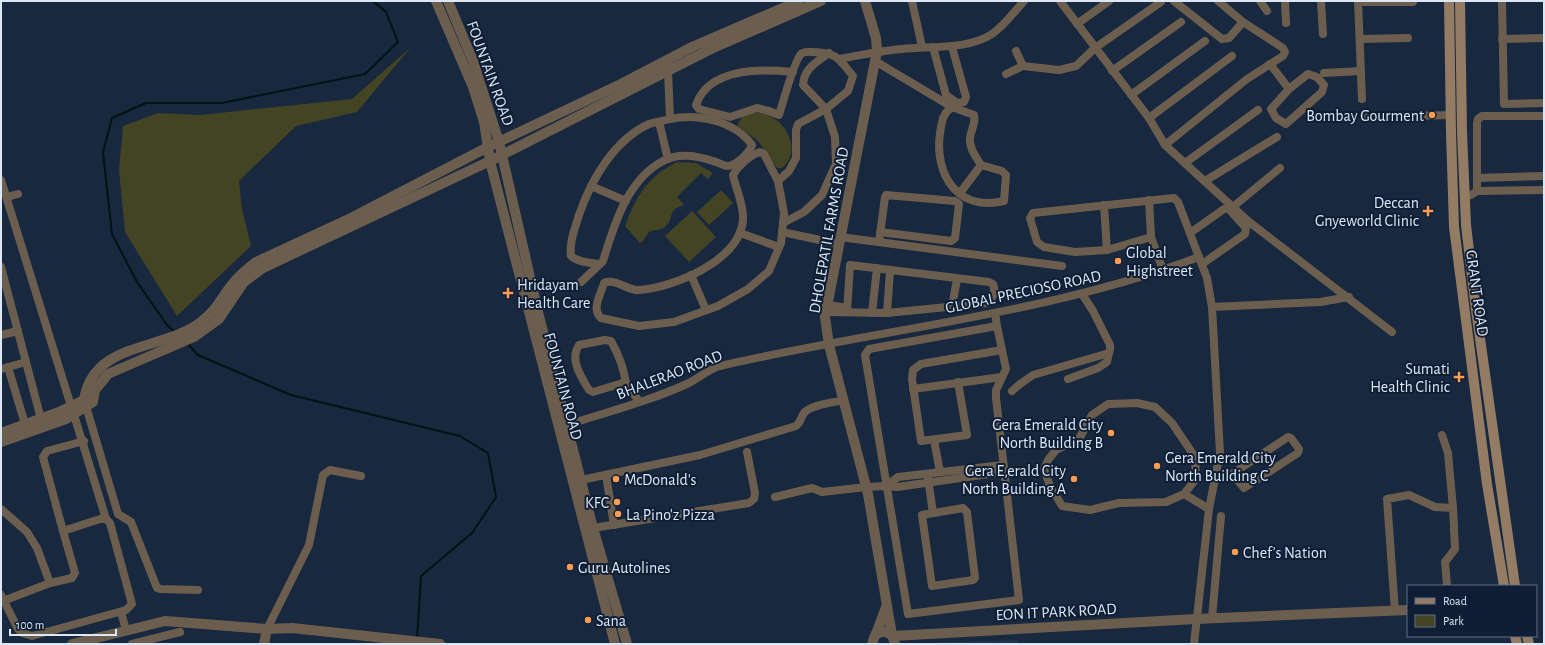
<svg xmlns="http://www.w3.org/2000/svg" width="1545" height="645" font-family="'Alegreya Sans',sans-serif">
  <rect width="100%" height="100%" fill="#18283e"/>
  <polygon fill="#20344e" points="1018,640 1020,644 935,644 940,642"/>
  <g fill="#424423">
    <polygon points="411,47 357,112 296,126 239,181 242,209 251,246 177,316 125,232 119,170 123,126 158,113 200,115 352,99"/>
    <path d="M 753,113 C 758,113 764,113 768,115 C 789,124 801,152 782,168 L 777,168 L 758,141 L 737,125 L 742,117 Z"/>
    <path d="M 677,162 L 696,163 L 713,173 L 708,179 L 701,173 L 677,197 L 684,205 C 667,210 675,215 667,225 C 662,231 655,229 649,232 L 643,241 L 640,243 L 625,226 C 636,196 648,176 677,162 Z"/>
    <polygon points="721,190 733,203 709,225 697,212"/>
    <polygon points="692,211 716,237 689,262 665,236"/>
  </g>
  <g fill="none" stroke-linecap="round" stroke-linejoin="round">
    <g stroke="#011313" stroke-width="2">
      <polyline points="175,332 167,325 137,282 112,234 103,152 112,118 146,103 222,103 365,74 398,42 386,12 373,1"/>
      <polyline points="187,343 198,355 291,395 460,436 488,453 496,497 472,533 421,576 417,639"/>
    </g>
    <g stroke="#6c5e4e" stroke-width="8">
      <polyline points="912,1 922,47"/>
      <polyline points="1060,1 1149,118 1165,145 1248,221 1392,332"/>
      <polyline points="1174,1 1222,39 1229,38 1243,22"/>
      <polyline points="1260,1 1267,11"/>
      <polyline points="1285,1 1286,23"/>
      <polyline points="1321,1 1323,34"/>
      <polyline points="1358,1 1362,99"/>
      <polyline points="1502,1 1504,104 1544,103"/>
      <polyline points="1358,2 1413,2"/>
      <polyline points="1077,24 1109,1"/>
      <polyline points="1360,39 1408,38"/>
      <polyline points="1502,39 1544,38"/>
      <polyline points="933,47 946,95 957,103 964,102 966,97 952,47"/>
      <polyline points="1016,51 1023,66"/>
      <path d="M 839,59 C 860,55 881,51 902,49 C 930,46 968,50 992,34 C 1005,25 1014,12 1024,1"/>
      <path d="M 875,61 L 952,107 L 974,115 C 976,124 971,129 970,138 C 969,148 976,157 981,165 L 960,193"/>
      <polyline points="1270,64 1289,89 1271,109 1276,118 1286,124 1322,92 1324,85 1317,77 1308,74 1289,89"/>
      <path d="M 666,67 L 668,71 L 670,119 C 697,113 735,121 752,145 C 749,153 737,165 728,166 C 723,166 718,162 713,161 C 697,156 679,152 663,161 C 627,180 614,225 603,261 L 600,264 C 591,263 577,262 571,256 C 569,243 575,228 579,215 C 591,180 614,140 649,124 C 655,122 663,121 670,119"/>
      <polyline points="1112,71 1181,22"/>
      <polyline points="1324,73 1361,71"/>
      <polyline points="1006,74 1023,66 1059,70 1076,66 1095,48 1161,2"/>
      <polyline points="1131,95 1205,41"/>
      <path d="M 952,107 C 942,114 942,122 940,133 C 934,175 958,212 1004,201 L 1006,175 L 1002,171 L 981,165"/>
      <polyline points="1368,117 1451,115"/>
      <polyline points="1149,118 1232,56"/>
      <polyline points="659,122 668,159"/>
      <polyline points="1165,145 1247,79 1283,56 1285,52 1283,48 1243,22 1218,1"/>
      <path d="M 760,152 L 764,154 L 778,181 L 784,213 L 781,243 L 769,271 L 748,289 L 718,306 L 674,322 L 639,326 L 601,318 C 591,309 601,294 604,283 C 617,278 627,291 639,290 C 675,287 739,261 743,220 C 744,204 736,190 733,175 C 738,166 750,155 760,152 Z"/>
      <polyline points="1185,163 1258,110"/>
      <polyline points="1477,178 1544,176"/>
      <polyline points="1,180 71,406"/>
      <path d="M 778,181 L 789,171 L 796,158 L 796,130 L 798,124 L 826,109 L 848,91 L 853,76 C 838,58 838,53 813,52 C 809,52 804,51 801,54 C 795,59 782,105 779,115 L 769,111 L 757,108 L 730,117 L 699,109 L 696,105 C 709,67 762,69 793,72"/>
      <polyline points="1205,181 1277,137"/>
      <polyline points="591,186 626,201"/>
      <polyline points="1477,191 1544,190"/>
      <polyline points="1465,196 1471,195 1477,191 1477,123 1478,119 1482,116 1544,116"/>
      <polyline points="7,197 18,194"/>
      <polyline points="1149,200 1151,237 1163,270"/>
      <polyline points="1104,205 1107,250"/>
      <polyline points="1234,206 1280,168"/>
      <path d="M 783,223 L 804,212 L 822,195 L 836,164 L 835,137 L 826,109 L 803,85 C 804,68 817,62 829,53"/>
      <polyline points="782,232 839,244"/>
      <polyline points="740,233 779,247"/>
      <polyline points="1190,233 1224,209 1228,208 1246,228 1245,234 1202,264"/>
      <polyline points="840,237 1062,266"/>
      <polyline points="1151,237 1107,250 1075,252 1044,247 1037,242 1030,218 1033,213 1174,198 1178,202 1207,278 1212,307 1220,453 1209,509 1194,644"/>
      <polyline points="879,242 885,197 886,195 955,201 959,204 955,238 951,241 880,232"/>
      <polyline points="1,267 41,419"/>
      <polyline points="691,275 706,310"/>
      <polyline points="581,282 600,264"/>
      <polyline points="826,305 842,307 844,311"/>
      <polyline points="952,307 957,279"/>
      <polyline points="1212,307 1320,302 1349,297"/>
      <path d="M 826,312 L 887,313 L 987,303 C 993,298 996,292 993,284 L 989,282 L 850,265 L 847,312"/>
      <polyline points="872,313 877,268"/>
      <polyline points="887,313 890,271"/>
      <polyline points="995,313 997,326 869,349 865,355 908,614 1019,600 996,398 996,390 1006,369 997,326"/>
      <polyline points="1,335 18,331"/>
      <polyline points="8,367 25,424"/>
      <polyline points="1,369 26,362"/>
      <polyline points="1068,379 1098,368 1107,362 1109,353"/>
      <path d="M 626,382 L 593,392 L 589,390 C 581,377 569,359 579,345 L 605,340 L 611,341 C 619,355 624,368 626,384 L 639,401"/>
      <polyline points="958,382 967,435 921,441 912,379 913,370 921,364 1002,350"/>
      <polyline points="913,389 1002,377"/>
      <polyline points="1012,391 1020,384 1033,375 1109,353 1110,349 1110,345 1093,311 1082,294"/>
      <polyline points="85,403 118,514 131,522 157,588 161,589 198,590"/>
      <path d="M 567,425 C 607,412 650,401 689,383 C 699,378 709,369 720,366 C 880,329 1045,315 1199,257"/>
      <polyline points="1442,435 1448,453 1453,508"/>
      <polyline points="934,440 940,472"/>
      <polyline points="606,475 614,525"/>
      <polyline points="1217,476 1232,474 1244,488 1298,453 1299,449 1291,438 1288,437 1232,474"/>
      <polyline points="928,478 933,513"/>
      <path d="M 581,480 L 700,455 L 796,426 C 801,422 801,417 804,413 C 812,404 833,403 844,400"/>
      <polyline points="886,486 898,477 1003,465"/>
      <polyline points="1184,494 1166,502 1119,503 1090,510 1062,506 1050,486 1044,469 1048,460 1056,450 1079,439 1092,415 1108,404 1137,403 1155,407 1172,423 1195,457 1196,479 1184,494 1209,509"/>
      <polyline points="775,497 812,488 822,492 866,487 886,486 897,487 1003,472"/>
      <polygon points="963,508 967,512 975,578 973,580 932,586 922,515"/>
      <polyline points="1,509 27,532 37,548 50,583 72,578 75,573 63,531 100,519 106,519"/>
      <polyline points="593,528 749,503 754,499 755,493 747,452"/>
      <polyline points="63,531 43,457 47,451 84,441"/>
      <polyline points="1,595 18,629 22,633 32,636 126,610 132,604 110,523 106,519 74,415"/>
      <polyline points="3,601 50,583"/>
      <polyline points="1395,611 1387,499 1409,495 1435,507 1453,508 1455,549 1445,562 1447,586"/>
      <polyline points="121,612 126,630"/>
      <polyline points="1212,618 1221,516"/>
      <polyline points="267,629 309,545 323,475 330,470 361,476"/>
      <polyline points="132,644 180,632"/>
    </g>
    <g stroke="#6c5e4e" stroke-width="10">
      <polyline points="436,1 473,87 484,122 490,161 615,644"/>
      <polyline points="448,1 473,61 499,142 538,312 593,528 627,644"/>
      <polyline points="865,1 876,38 877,51 825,317 829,345 868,494 892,635"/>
      <path d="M 1,433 L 59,412 L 84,400 C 93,341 164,351 201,322 C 219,308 221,297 234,282 C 241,274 248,268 256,262 L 351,218 L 488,147 L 621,84 L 694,46 L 799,1"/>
      <polyline points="1,442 66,419 93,402 95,390 108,374 194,337 219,319 244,282 263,268 490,161 711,49 821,1"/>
      <polyline points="876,634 886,607"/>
      <polyline points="893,636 1196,619 1408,610"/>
      <polyline points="72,644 165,621 267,629 292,628 440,644"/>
      <polyline points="264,644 267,629"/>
      <polyline points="872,644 875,635 883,631 892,635 895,644"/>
    </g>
    <g stroke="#937c63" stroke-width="10">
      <polyline points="1449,1 1451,132 1454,227 1487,484 1504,586"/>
      <polyline points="1460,1 1462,132 1466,225 1476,310 1515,586"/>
      <polyline points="1515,636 1517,644"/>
      <polyline points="1527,636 1529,644"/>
    </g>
  </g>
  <g fill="#fc9d53" stroke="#0f1e34" stroke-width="1.5">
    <circle cx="1432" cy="115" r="4"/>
    <path d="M1426 205h4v4h4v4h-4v4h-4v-4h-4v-4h4z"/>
    <circle cx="1118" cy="261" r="4"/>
    <path d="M506 287h4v4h4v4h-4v4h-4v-4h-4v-4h4z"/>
    <path d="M1457 371h4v4h4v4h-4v4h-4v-4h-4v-4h4z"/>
    <circle cx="1111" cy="433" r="4"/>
    <circle cx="1157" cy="466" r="4"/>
    <circle cx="616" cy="479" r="4"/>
    <circle cx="1074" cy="479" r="4"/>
    <circle cx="617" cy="502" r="4"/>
    <circle cx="618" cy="514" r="4"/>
    <circle cx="1235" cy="552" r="4"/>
    <circle cx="570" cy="567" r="4"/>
    <circle cx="588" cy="620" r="4"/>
  </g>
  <g text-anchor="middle" stroke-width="4" stroke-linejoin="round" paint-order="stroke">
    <g font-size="16" fill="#dde8f7" stroke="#0f1e34">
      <text transform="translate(491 73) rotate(70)" y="6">FOUNTAIN ROAD</text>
      <text transform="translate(828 230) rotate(-80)" y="6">DHOLEPATIL FARMS ROAD</text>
      <text transform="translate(1023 291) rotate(-12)" y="6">GLOBAL PRECIOSO ROAD</text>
      <text transform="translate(1478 293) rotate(82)" y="6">GRANT ROAD</text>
      <text transform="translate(669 374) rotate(-21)" y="6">BHALERAO ROAD</text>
      <text transform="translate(564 386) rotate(75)" y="6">FOUNTAIN ROAD</text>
      <text transform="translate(1056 611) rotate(-3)" y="6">EON IT PARK ROAD</text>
    </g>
    <g font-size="16" fill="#dde8f7" stroke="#0f1e34" text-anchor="start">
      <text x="1424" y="121" text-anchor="end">Bombay Gourment</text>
      <text x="1419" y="208" text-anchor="end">Deccan<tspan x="1419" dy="18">Gnyeworld Clinic</tspan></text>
      <text x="1126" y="258">Global<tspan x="1126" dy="18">Highstreet</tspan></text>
      <text x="517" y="290">Hridayam<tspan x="517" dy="18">Health Care</tspan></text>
      <text x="1450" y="374" text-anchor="end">Sumati<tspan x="1450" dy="18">Health Clinic</tspan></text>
      <text x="1103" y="430" text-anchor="end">Gera Emerald City<tspan x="1103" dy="18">North Building B</tspan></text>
      <text x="1165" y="463">Gera Emerald City<tspan x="1165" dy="18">North Building C</tspan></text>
      <text x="1066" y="476" text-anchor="end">Gera E,erald City<tspan x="1066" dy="18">North Building A</tspan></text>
      <text x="624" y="485">McDonald's</text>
      <text x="609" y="508" text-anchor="end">KFC</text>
      <text x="626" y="520">La Pino'z Pizza</text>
      <text x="1243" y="558">Chef’s Nation</text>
      <text x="578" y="573">Guru Autolines</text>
      <text x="596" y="626">Sana</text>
    </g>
  </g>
  <rect width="1545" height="645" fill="none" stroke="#dde8f7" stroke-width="4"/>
  <rect x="1407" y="585" width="130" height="52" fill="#0f1e34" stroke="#616f82"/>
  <rect x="1415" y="598" width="20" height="6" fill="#937c63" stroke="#616f82"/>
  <text x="1443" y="605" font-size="12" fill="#dde8f7">Road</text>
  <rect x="1415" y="615" width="20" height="12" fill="#424423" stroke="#616f82"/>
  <text x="1443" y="625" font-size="12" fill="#dde8f7">Park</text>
  <path d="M10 629v6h106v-6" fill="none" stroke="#dde8f7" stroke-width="2"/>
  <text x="16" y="629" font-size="12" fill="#dde8f7" stroke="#0f1e34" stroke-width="3" paint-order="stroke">100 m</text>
</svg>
